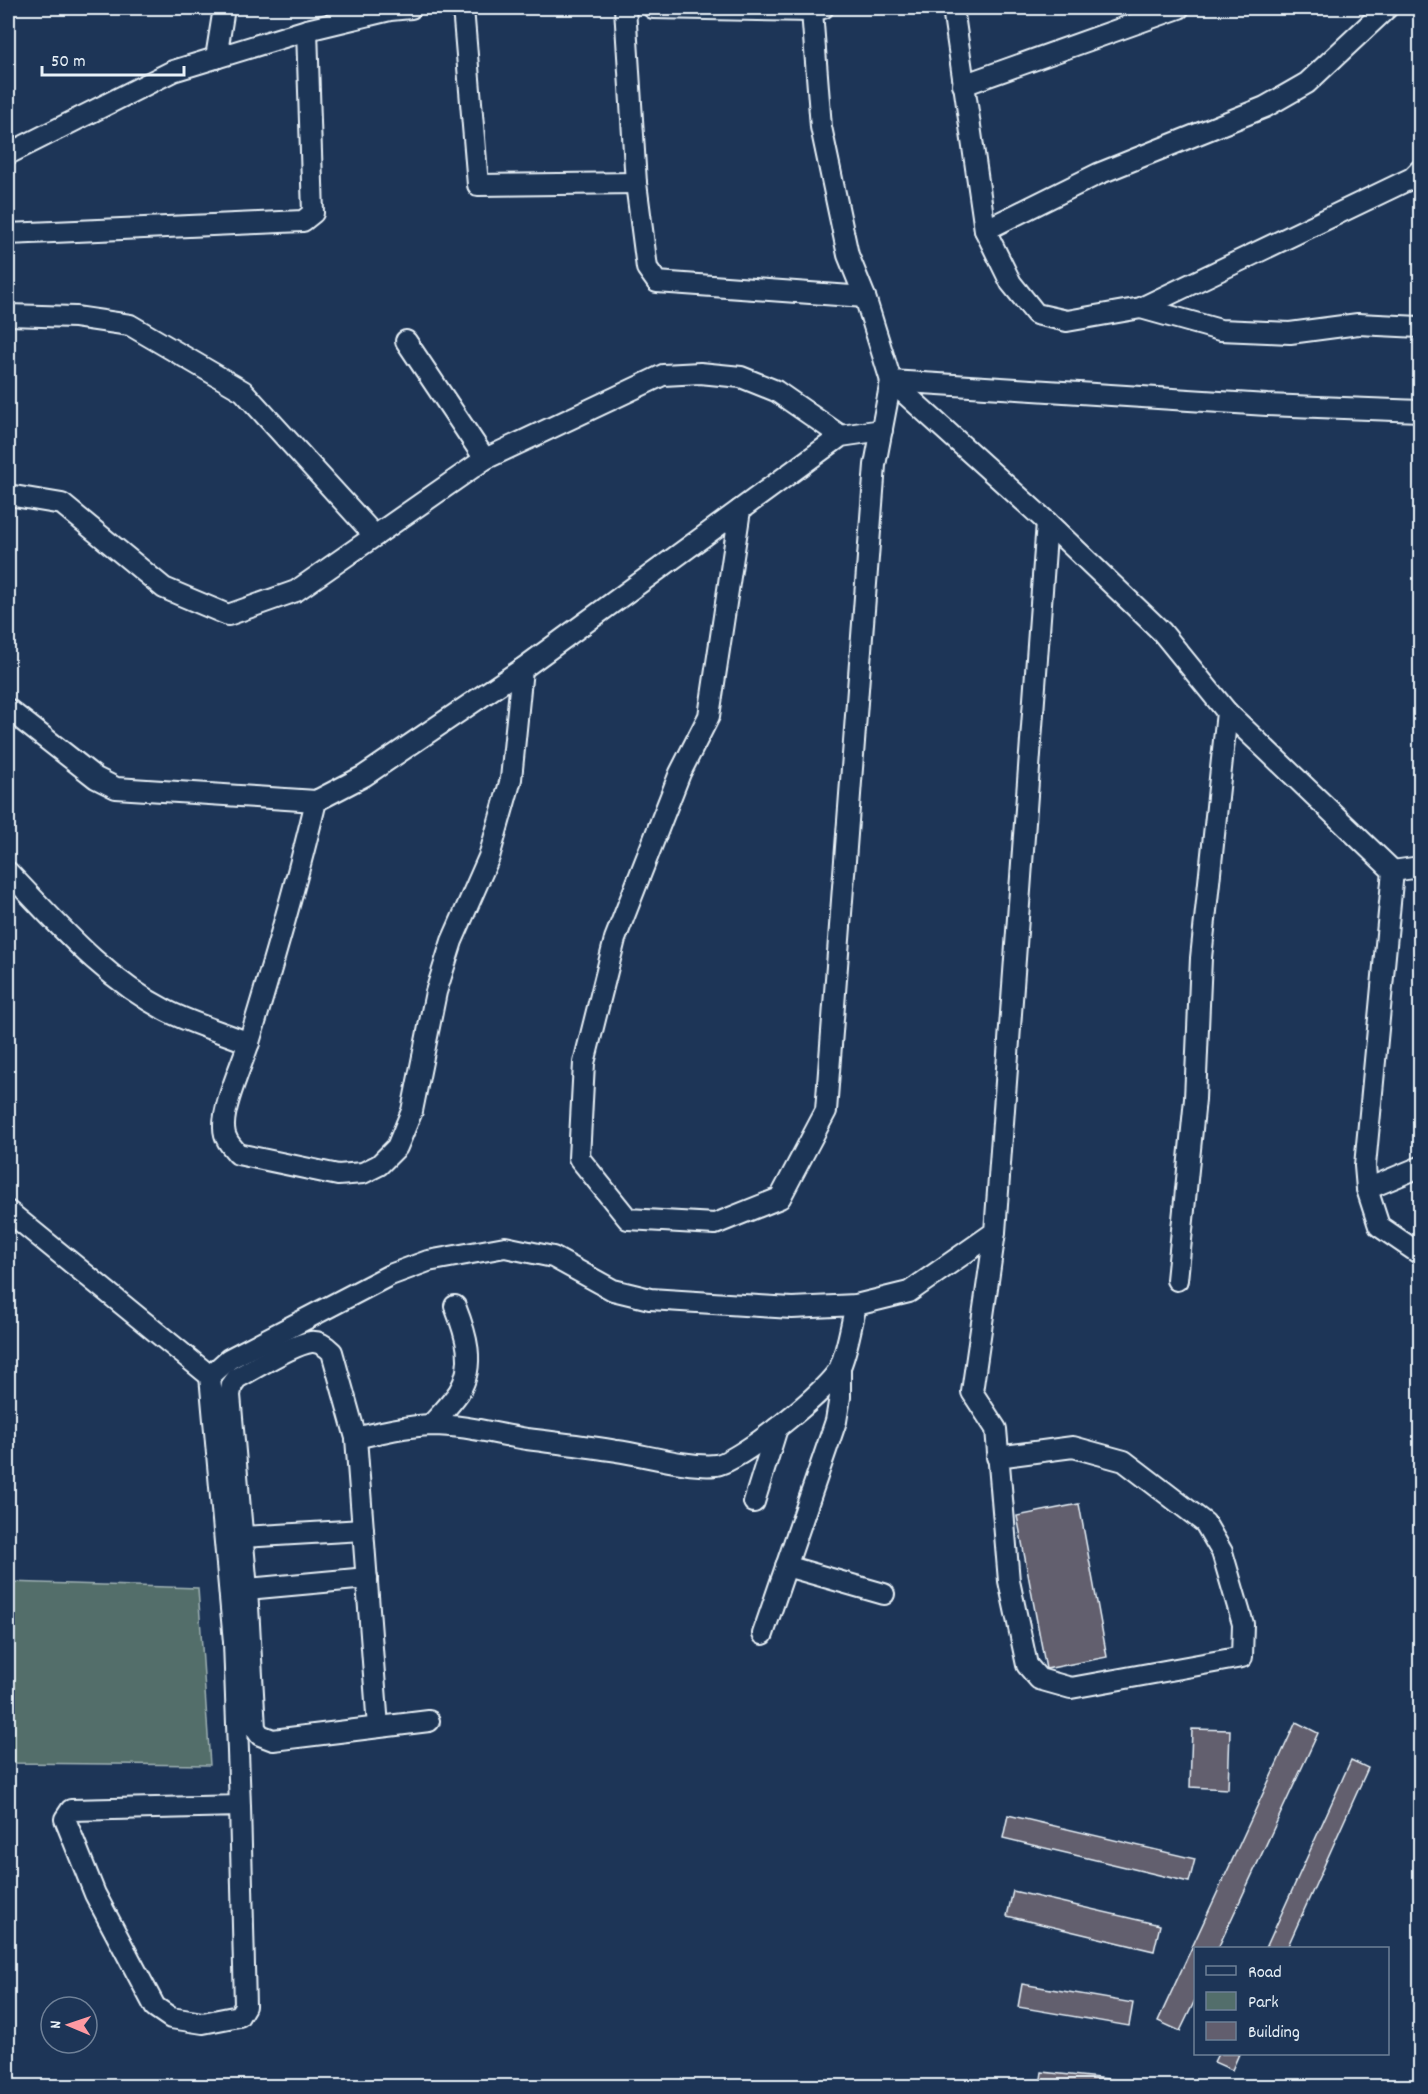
<svg xmlns="http://www.w3.org/2000/svg" width="1428" height="2094" font-family="Dekko,sans-serif">
  <rect width="100%" height="100%" fill="#1d3557"/>
  <filter id="ink" filterUnits="userSpaceOnUse"><feTurbulence type="fractalNoise" baseFrequency=".0167" numOctaves="2"/><feDisplacementMap in="SourceGraphic" scale="12" xChannelSelector="R" yChannelSelector="G"/><feConvolveMatrix kernelMatrix="1 2 1 2 8 2 1 2 1" color-interpolation-filters="sRGB"/></filter>
  <g filter="url(#ink)">
    <polygon fill="#536e6b" stroke="#9eb0b2" stroke-width="1.5" points="8,1582 198,1588 210,1765 8,1763"/>
    <g fill="#625e6e" stroke="#e8f1f8" stroke-width="1.5">
      <polygon points="1079,1504 1107,1657 1046,1669 1017,1516"/>
      <polygon points="1296,1722 1318,1733 1218,1948 1196,1948 1196,1998 1180,2031 1158,2021"/>
      <polygon points="1192,1729 1230,1730 1228,1789 1190,1787"/>
      <polygon points="1351,1760 1368,1768 1287,1948 1266,1948"/>
      <polygon points="1008,1815 1195,1859 1189,1882 1003,1838"/>
      <polygon points="1013,1891 1160,1925 1154,1951 1007,1916"/>
      <polygon points="1022,1984 1133,2003 1129,2026 1018,2007"/>
      <polygon points="1218,2054 1239,2054 1232,2070 1214,2062"/>
      <polygon points="1042,2072 1175,2086 1040,2086"/>
    </g>
    <g fill="none" stroke-linecap="round" stroke-linejoin="round">
      <defs>
        <g id="minor">
          <polyline points="463,8 478,185 636,183"/>
          <polyline points="625,8 636,183 647,268 657,282 865,297"/>
          <polyline points="653,8 812,11 823,8"/>
          <polyline points="953,8 985,230 1011,283 1036,314 1067,321 1141,308 1412,178 1420,170"/>
          <polyline points="812,11 821,127 848,255 865,297 891,381 1047,522 1162,632 1227,712 1393,871 1365,1166 1367,1189 1379,1226 1420,1254"/>
          <polyline points="216,58 224,8"/>
          <polyline points="963,85 1179,8"/>
          <polyline points="8,154 173,71 307,30 390,10 411,8"/>
          <polyline points="985,230 1098,174 1265,107 1307,83 1387,8"/>
          <polyline points="8,234 303,221 313,213 307,30"/>
          <polyline points="1141,308 1220,330 1290,333 1358,324 1420,327"/>
          <polyline points="8,315 75,317 130,325 243,391 375,536"/>
          <polyline points="406,341 485,459"/>
          <polyline points="8,495 62,504 164,588 228,615 296,591 485,459 663,375 700,373 741,377 776,391 841,436"/>
          <polyline points="740,510 709,716 680,773 615,939 584,1063 579,1158 628,1219 715,1224 780,1198 826,1111 875,465 891,381 1267,405 1420,411"/>
          <polyline points="8,709 96,778 116,788 316,801 364,776 522,669 841,436 882,430"/>
          <path d="M 316,801 C 297,881 274,960 250,1039 C 243,1062 223,1105 224,1127 C 224,1139 231,1146 238,1154 L 338,1175 L 363,1173 L 379,1165 L 397,1147 L 412,1111 L 436,992 L 452,941 L 489,857 L 511,779 L 522,669"/>
          <polyline points="1393,871 1420,867"/>
          <path d="M 8,872 C 57,923 103,978 167,1011 C 193,1024 222,1032 249,1043"/>
          <polyline points="1367,1189 1420,1167"/>
          <polyline points="8,1211 210,1376"/>
          <polyline points="995,1232 972,1392 996,1429 1009,1581 1027,1665 1039,1679 1071,1688 1242,1657 1243,1624 1222,1552 1205,1523 1124,1461 1073,1447 997,1457"/>
          <polyline points="1177,1280 1195,1099 1201,958 1227,712"/>
          <path d="M 431,1425 C 440,1415 451,1404 459,1392 C 476,1364 466,1334 455,1306"/>
          <path d="M 356,1438 C 381,1432 406,1426 432,1425 C 465,1425 495,1434 527,1439 C 557,1443 587,1446 617,1451 C 645,1455 690,1468 716,1465 C 739,1462 831,1389 840,1367 C 848,1348 851,1325 856,1305"/>
          <polyline points="754,1502 777,1428"/>
          <polyline points="242,1537 363,1530"/>
          <polyline points="786,1566 884,1594"/>
          <polyline points="247,1589 367,1578"/>
          <polyline points="763,1634 836,1421 840,1397 840,1369"/>
          <path d="M 378,1727 L 356,1438 L 332,1352 C 326,1346 319,1341 311,1342 C 293,1344 254,1369 237,1378 L 232,1385 L 230,1395 L 247,1589 L 255,1728 L 260,1735 L 273,1740 L 429,1721"/>
          <polyline points="240,1806 71,1810 65,1819 95,1894 155,2007 171,2018 203,2023 239,2016 245,2006 240,1806 234,1642 210,1376 229,1359 390,1275 428,1261 505,1247 553,1257 613,1290 650,1299 792,1308 856,1305 909,1292 995,1232 1047,522"/>
        </g>
      </defs>
      <use href="#minor" stroke="#e8f1f8" stroke-width="24"/>
      <use href="#minor" stroke="#1d3557" stroke-width="20"/>
    </g>
  </g>
  <rect width="1428" height="2094" fill="none" stroke="#1d3557" stroke-width="30"/>
  <rect x="15" y="15" width="1398" height="2064" fill="none" stroke="#e8f1f8" stroke-width="2" filter="url(#ink)"/>
  <rect x="1194" y="1947" width="195" height="108" fill="#1d3557" stroke="#6e8097" stroke-width="1.5"/>
  <rect x="1206" y="1966" width="30" height="9" fill="#1d3557" stroke="#6e8097" stroke-width="1.5"/>
  <text x="1248" y="1977" font-size="18" fill="#e8f1f8">Road</text>
  <rect x="1206" y="1992" width="30" height="18" fill="#536e6b" stroke="#6e8097" stroke-width="1.5"/>
  <text x="1248" y="2007" font-size="18" fill="#e8f1f8">Park</text>
  <rect x="1206" y="2022" width="30" height="18" fill="#625e6e" stroke="#6e8097" stroke-width="1.5"/>
  <text x="1248" y="2037" font-size="18" fill="#e8f1f8">Building</text>
  <g transform="translate(69 2025) rotate(272)"><circle r="28" fill="#1d3557" stroke="#6e8097" stroke-width="1.5"/>
  <path d="M0-4.5L10 22L0 15L-10 22Z" fill="#ff9aa2"/>
  <text y="-9" font-size="16" font-weight="bold" text-anchor="middle" fill="#e8f1f8">N</text>
  </g>
  <path d="M42 66v9h142v-9" fill="none" stroke="#e8f1f8" stroke-width="3"/>
  <text x="51" y="66" font-size="18" fill="#e8f1f8" stroke="#1d3557" stroke-width="4.5" paint-order="stroke">50 m</text>
</svg>
